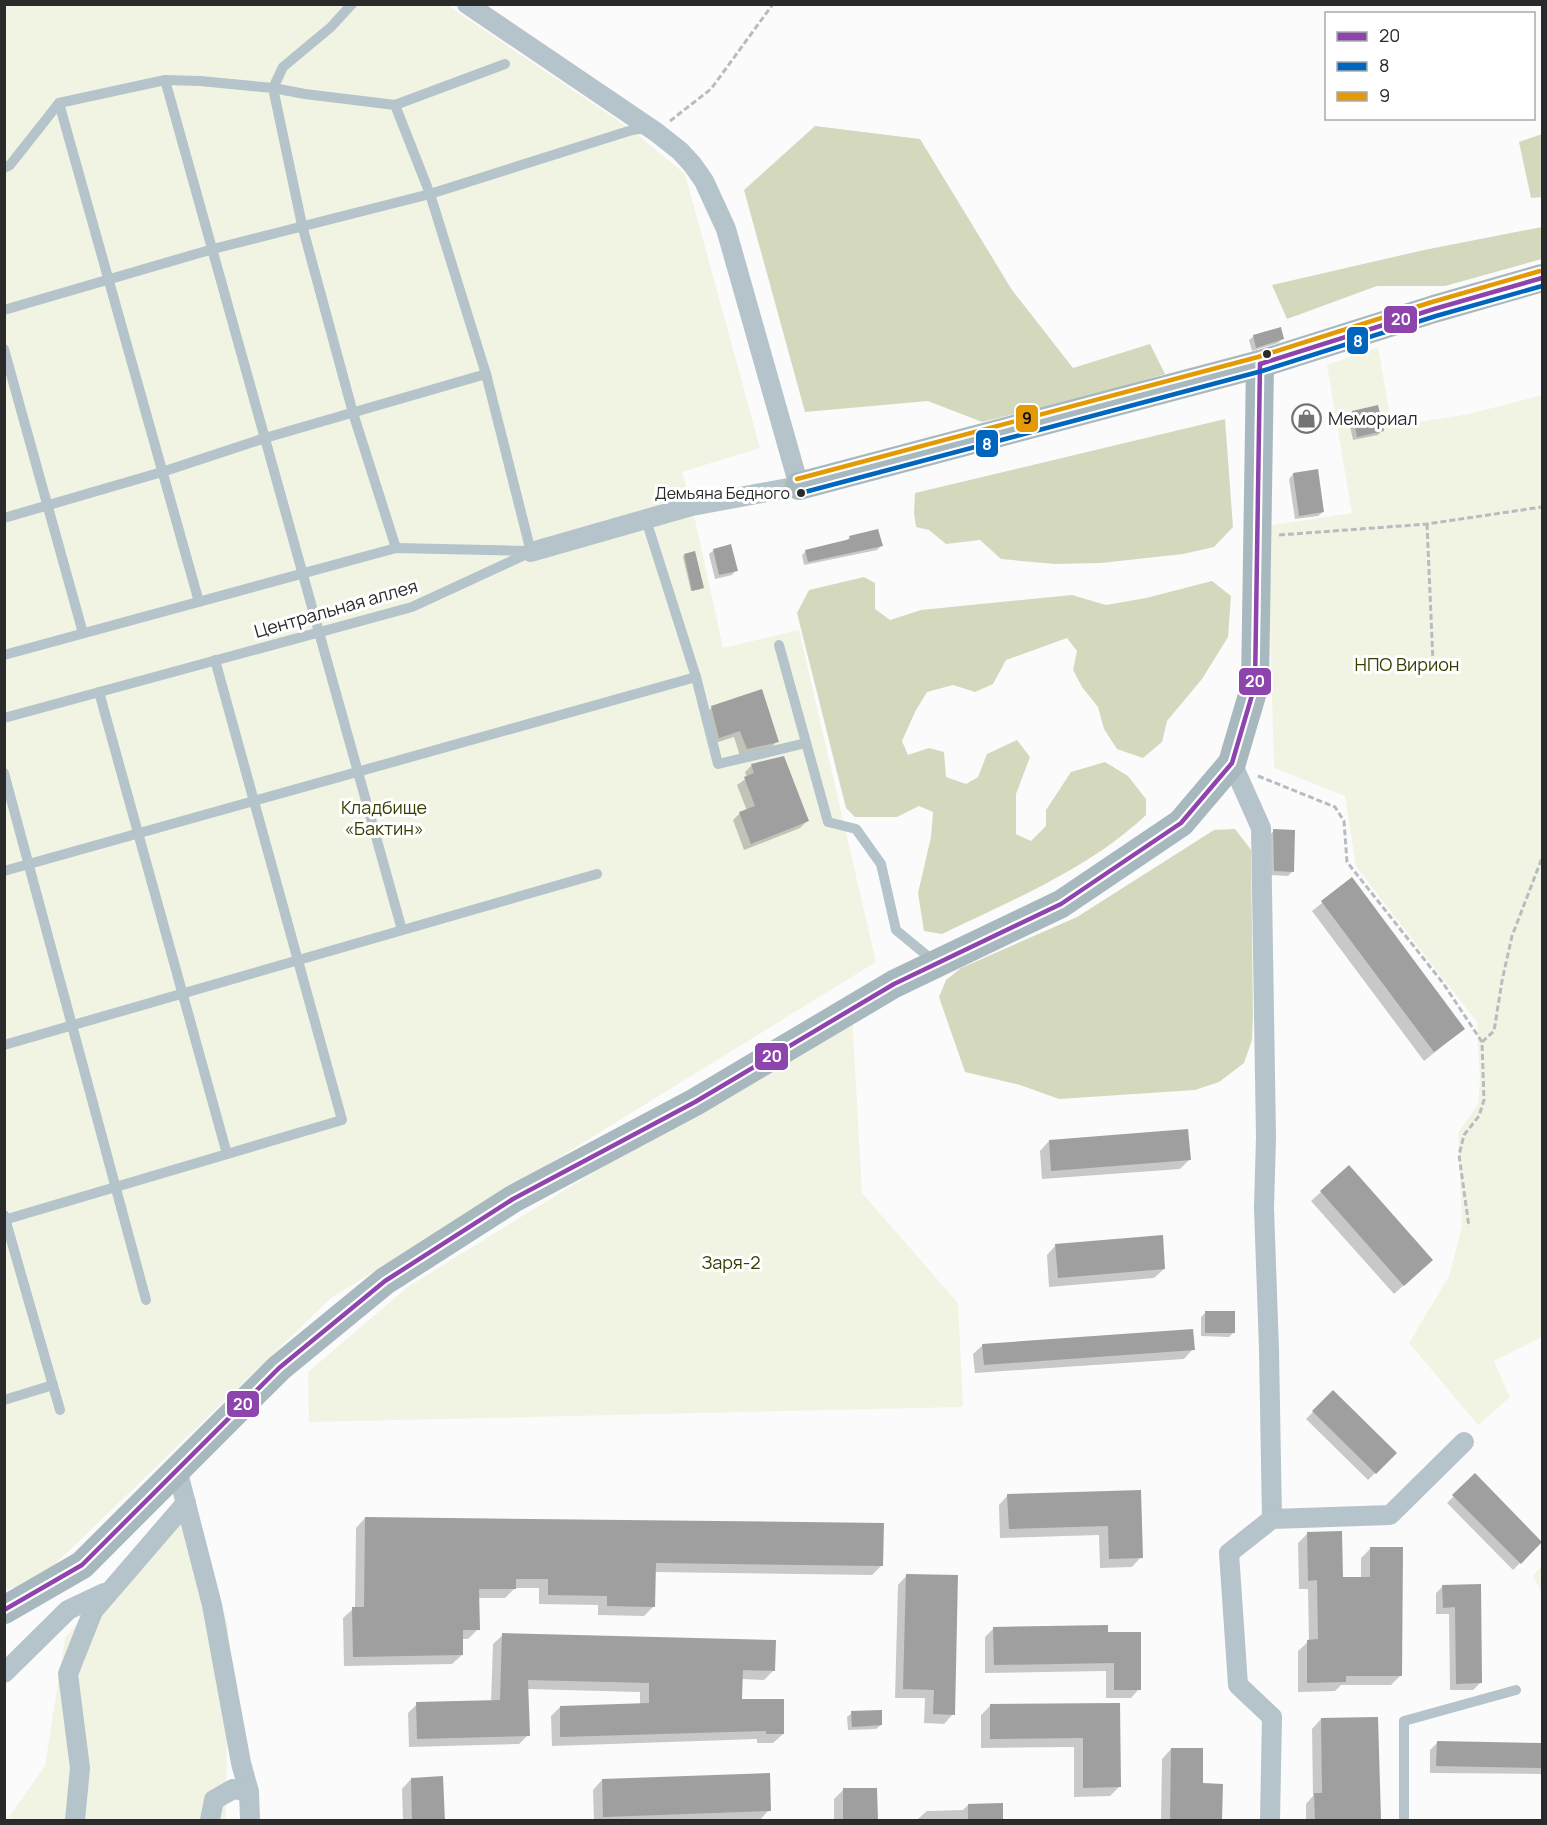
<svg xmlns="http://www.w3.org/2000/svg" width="1547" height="1825" font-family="Manrope,sans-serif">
  <rect width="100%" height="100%" fill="#fbfbfc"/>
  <g fill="#f1f4e3">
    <polygon points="5,5 447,5 632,130 685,174 760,448 682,472 692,506 723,648 799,630 876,962 331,1298 40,1579 5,1590"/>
    <polygon points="1378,347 1392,426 1469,414 1542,395 1542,1337 1494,1361 1510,1397 1478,1425 1409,1343 1449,1276 1462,1227 1458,1133 1478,1104 1480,1081 1477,1022 1356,867 1345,796 1274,768 1267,526 1352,513 1327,365"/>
    <polygon points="852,1013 862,1193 958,1303 963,1407 309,1422 308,1372 409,1286"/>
    <polygon points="191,1490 228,1626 226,1820 7,1820 45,1766 65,1638"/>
    <polygon points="1542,1565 1542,1593 1533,1576"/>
  </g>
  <g fill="#d4d9be">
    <polygon points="815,126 920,139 1012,290 1073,368 1150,344 1165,374 1094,395 982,422 928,401 805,412 744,190"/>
    <polygon points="1542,134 1542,197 1531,198 1519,142"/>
    <polygon points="1542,227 1542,259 1445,286 1377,286 1287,319 1272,285 1424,250"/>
    <polygon points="1225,419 1233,527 1214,547 1183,554 1101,563 1055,564 1001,559 980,540 946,544 929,530 916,527 914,513 915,493"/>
    <path d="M 864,577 L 875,583 L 875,609 L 890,620 L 921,610 L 1072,595 L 1106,605 L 1146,598 L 1212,581 L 1231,596 L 1228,637 L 1202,679 L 1167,721 L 1162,742 L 1143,758 L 1117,749 L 1104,729 L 1098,707 L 1082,687 L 1073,670 L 1077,651 L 1067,638 L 1006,660 L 993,684 L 975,692 L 953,685 L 927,692 L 915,712 L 902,741 L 908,755 L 929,748 L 944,752 L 946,777 L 966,784 L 978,777 L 987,754 L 1017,740 L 1030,757 L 1016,794 L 1016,834 L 1031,841 L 1046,826 L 1046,810 L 1071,772 L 1105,762 L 1128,776 L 1146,799 L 1146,815 C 1090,868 1011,901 942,934 L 924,931 L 918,893 L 931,837 L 933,812 L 919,806 L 897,817 L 855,817 L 846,808 L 797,613 L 809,590 Z"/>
    <polygon points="1235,829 1251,850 1253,1015 1252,1040 1244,1063 1219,1082 1195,1090 1059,1099 1020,1085 965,1072 939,997 946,980 961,968 1077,917 1214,830"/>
  </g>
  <g fill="#0003">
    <polygon points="1254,336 1282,339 1278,343 1252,351 1249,340"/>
    <polygon points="1352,412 1382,430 1378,435 1353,440 1348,417"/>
    <polygon points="1302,414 1320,423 1303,427 1301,416"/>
    <polygon points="1293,474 1323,512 1318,516 1295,519 1289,479"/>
    <polygon points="850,537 881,546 877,550 804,565 802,555 806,551 845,542"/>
    <polygon points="714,550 736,570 732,575 715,579 709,554"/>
    <polygon points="684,555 702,587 701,589 691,591 683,557"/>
    <polygon points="712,707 777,741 771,748 740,756 734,737 712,744 705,714"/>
    <polygon points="752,765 807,821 800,828 744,850 733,820 739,814 747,811 737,785 747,778 745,772"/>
    <polygon points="1274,831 1293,871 1288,876 1270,875 1269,835"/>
    <polygon points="1352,879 1464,1029 1424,1061 1312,911"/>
    <polygon points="1049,1141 1189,1160 1180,1169 1042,1179 1040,1151"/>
    <polygon points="1321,1192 1422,1269 1394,1294 1311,1201"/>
    <polygon points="1056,1245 1164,1269 1154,1278 1049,1287 1047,1255"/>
    <polygon points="1206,1312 1233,1333 1229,1337 1201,1336 1201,1317"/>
    <polygon points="983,1345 1193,1349 1184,1359 975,1373 973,1354"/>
    <polygon points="1333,1392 1395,1453 1368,1480 1306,1419"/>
    <polygon points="1475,1475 1541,1542 1513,1570 1447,1503"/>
    <polygon points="1139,1491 1141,1557 1132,1567 1100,1568 1099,1535 1000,1538 999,1505 1008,1495"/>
    <polygon points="365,1518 881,1566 872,1575 654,1572 654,1606 644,1616 598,1615 598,1605 539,1604 539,1588 515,1588 505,1598 478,1598 478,1629 468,1639 462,1639 462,1655 452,1664 344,1666 343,1618 353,1609 355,1609 356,1528"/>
    <polygon points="1308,1533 1341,1578 1361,1578 1361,1558 1371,1548 1400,1676 1391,1685 1341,1685 1335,1691 1298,1692 1298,1651 1309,1641 1308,1589 1299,1589 1298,1543"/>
    <polygon points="907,1575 953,1714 944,1724 924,1723 925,1698 895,1698 898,1585"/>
    <polygon points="1443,1586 1479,1586 1480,1683 1473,1690 1450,1690 1449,1614 1436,1614 1436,1593"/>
    <polygon points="994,1628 1107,1634 1139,1689 1131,1698 1106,1698 1106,1671 985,1673 985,1637"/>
    <polygon points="503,1635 773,1671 764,1680 741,1679 741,1700 783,1734 773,1743 757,1743 757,1739 552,1746 551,1716 560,1707 640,1705 640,1692 527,1689 528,1735 519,1744 409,1747 408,1713 417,1704 491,1702 493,1644"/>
    <polygon points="1118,1704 1119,1787 1110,1796 1074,1797 1074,1747 981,1748 981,1715 990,1706"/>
    <polygon points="852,1713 881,1725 876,1729 848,1730 847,1717"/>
    <polygon points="1321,1719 1379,1818 1377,1820 1306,1820 1306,1804 1313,1796 1312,1729"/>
    <polygon points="1437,1743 1542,1744 1542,1774 1430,1773 1430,1750"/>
    <polygon points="1171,1749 1201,1785 1221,1820 1161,1820 1162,1759"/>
    <polygon points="411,1779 443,1820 403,1820 402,1789"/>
    <polygon points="602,1780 769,1810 760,1820 594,1820 593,1790"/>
    <polygon points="843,1790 876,1820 918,1819 927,1811 963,1810 968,1805 1002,1820 834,1820 834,1799"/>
  </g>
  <g fill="#a09f9f">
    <polygon points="1281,327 1284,339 1256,348 1253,335"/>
    <polygon points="1378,405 1384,431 1357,437 1352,411"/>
    <polygon points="1318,410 1321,423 1304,427 1302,413"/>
    <polygon points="1318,469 1324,512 1299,516 1293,473"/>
    <polygon points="878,529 883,546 808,562 805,550 850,539 849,536"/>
    <polygon points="731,544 738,571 719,575 713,549"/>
    <polygon points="695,551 704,588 692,591 684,554"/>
    <polygon points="762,689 779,742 747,749 740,731 719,738 711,706"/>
    <polygon points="784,756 809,821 751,844 739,812 755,806 744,777 754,773 751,764"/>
    <polygon points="1273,829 1295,830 1294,872 1274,871"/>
    <polygon points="1352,877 1465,1029 1434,1052 1321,901"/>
    <polygon points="1188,1129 1191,1160 1051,1171 1049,1140"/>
    <polygon points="1349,1165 1433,1260 1404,1286 1320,1191"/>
    <polygon points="1163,1235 1165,1269 1058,1278 1055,1244"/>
    <rect x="1205" y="1311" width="30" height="22"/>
    <polygon points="1193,1329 1195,1350 984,1365 982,1344"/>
    <polygon points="1333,1390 1397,1453 1376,1474 1312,1411"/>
    <polygon points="1475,1473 1542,1542 1521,1564 1452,1495"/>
    <polygon points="1141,1490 1143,1558 1109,1559 1108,1526 1009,1529 1007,1494"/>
    <polygon points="365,1517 884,1523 883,1566 656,1563 655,1607 607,1606 607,1596 548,1595 548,1579 516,1579 516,1589 479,1589 480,1630 463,1630 463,1655 353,1657 352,1607 364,1607"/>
    <polygon points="1342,1531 1343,1577 1370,1577 1370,1547 1403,1547 1402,1676 1346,1676 1346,1682 1307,1683 1307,1640 1318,1639 1317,1580 1308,1581 1307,1532"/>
    <polygon points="906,1574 958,1575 955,1715 933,1714 934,1690 903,1689"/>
    <polygon points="1481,1584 1482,1683 1456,1684 1455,1607 1443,1608 1442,1585"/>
    <polygon points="1108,1625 1108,1632 1141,1632 1141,1690 1114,1690 1114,1663 994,1665 993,1627"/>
    <polygon points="502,1633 776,1640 775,1671 743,1670 742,1699 784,1699 784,1734 766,1734 766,1731 560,1737 560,1706 649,1703 649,1683 528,1680 530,1736 417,1739 416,1702 500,1700"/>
    <polygon points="1120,1703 1121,1787 1083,1788 1083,1738 990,1739 990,1704"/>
    <polygon points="882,1710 882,1725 852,1727 851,1711"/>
    <polygon points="1378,1717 1381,1819 1315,1820 1314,1793 1322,1793 1321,1718"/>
    <polygon points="1437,1741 1542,1743 1542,1768 1436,1766"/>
    <polygon points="1171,1748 1203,1748 1203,1783 1223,1784 1222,1821 1170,1821"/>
    <polygon points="770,1773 771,1811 603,1817 602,1779"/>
    <polygon points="443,1776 445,1821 412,1821 411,1778"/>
    <polygon points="843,1788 877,1788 878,1821 843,1821"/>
    <polygon points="1003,1803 1003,1821 968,1821 968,1804"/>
  </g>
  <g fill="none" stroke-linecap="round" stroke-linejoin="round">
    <g stroke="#b5bdc1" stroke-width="3" stroke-dasharray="6 3" stroke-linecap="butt">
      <polyline points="670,121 711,89 773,4"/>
      <polyline points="1427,524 1433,662"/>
      <polyline points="1279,535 1427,524 1542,507"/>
      <polyline points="1258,776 1335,807 1344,821 1347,862 1443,983 1482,1042 1484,1100 1479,1116 1464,1135 1459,1155 1469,1227"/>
      <polyline points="1482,1042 1494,1031 1502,981 1512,936 1542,858"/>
    </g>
    <g stroke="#b5c4ca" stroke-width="10">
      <polyline points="352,4 331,27 283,67 273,88 302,225 353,413 396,548"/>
      <polyline points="165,80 402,930"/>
      <polyline points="59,103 199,602"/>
      <polyline points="395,105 430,194 486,374 531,552"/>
      <polyline points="4,168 10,165 59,103 165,80 200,81 273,88 305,94 395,105 505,64"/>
      <polyline points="4,310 213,249 430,194 632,130 648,128"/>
      <polyline points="4,349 83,633"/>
      <polyline points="4,518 162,472 265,438 486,374"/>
      <polyline points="646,520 696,677 718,764 806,743"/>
      <polyline points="779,645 828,822 856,829 881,864 896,930 936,963"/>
      <polyline points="4,655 396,548 527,551"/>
      <polyline points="99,692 227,1154"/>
      <polyline points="4,718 412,607 531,552"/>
      <polyline points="4,773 146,1300"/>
      <polyline points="4,871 696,677"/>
      <polyline points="4,1045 597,874"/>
      <polyline points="4,1215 60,1410"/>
      <polyline points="4,1220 342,1120 215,660"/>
      <polyline points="4,1400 53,1385"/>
      <polyline points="1404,1820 1404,1721 1516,1690"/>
    </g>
    <g stroke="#b5c4ca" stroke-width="20">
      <polyline points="467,4 656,132 680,151 692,164 704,181 726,229 799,486 692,506 531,552"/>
      <polyline points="1232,763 1261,828 1266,1137 1264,1208 1269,1349 1272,1519"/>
      <polyline points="177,1469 212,1605 241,1763 249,1792 250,1820"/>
      <polyline points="4,1673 68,1610 104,1593"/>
      <polyline points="75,1820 80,1768 68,1674 93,1611 186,1503"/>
      <polyline points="210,1820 214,1800 233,1789 249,1792"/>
      <polyline points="1270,1820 1272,1717 1238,1685 1229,1553 1272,1519 1390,1515 1464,1442"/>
    </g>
    <g stroke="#a7b8bf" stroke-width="28">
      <polyline points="799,486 1260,364 1434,309 1542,278"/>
      <polyline points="4,1610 82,1565 279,1368 385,1281 513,1199 695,1102 894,984 1061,904 1181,823 1232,763 1255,685 1260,364"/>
    </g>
    <defs>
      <g id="bus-1">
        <polyline points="1260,364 1434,309 1542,278"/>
        <polyline points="4,1610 82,1565 279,1368 385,1281 513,1199 695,1102 894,984 1061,904 1181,823 1232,763 1255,685 1260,364"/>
      </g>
      <polyline id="bus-2" points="801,493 1262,371 1436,316 1542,286"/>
      <polyline id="bus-3" points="797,479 1258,357 1432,302 1540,271"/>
    </defs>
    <use href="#bus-1" stroke="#fff" stroke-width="9"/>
    <use href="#bus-2" stroke="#fff" stroke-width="9"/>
    <use href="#bus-3" stroke="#fff" stroke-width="9"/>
    <use href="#bus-1" stroke="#8e44ad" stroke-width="4.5"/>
    <use href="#bus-2" stroke="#0065bd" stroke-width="4.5"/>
    <use href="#bus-3" stroke="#e39a04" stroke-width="4.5"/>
  </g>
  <defs>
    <symbol id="shop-ring" viewBox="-11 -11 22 22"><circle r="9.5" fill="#fff" stroke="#747374" stroke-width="1.5"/><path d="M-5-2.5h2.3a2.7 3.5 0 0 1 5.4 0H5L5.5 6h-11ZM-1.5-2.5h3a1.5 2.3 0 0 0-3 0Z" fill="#747374"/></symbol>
  </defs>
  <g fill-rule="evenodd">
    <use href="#shop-ring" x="1290" y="402" width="33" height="33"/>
  </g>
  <g fill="#2b2a2b" stroke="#fff" stroke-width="2">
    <circle cx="1267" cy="354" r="5"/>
    <circle cx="801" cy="493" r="5"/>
  </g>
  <g text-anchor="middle" stroke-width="6" stroke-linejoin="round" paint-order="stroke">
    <g font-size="16" fill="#2b2a2b" stroke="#fff" text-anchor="end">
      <text x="790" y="499">Демьяна Бедного</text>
    </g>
    <g font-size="18" fill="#2b2a2b" stroke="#fff" text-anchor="start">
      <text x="1328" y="425">Мемориал</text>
    </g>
    <g font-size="18" fill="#2b2a2b" stroke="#fff">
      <text transform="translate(336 609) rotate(-16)" y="6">Центральная аллея</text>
    </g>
    <g font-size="18" fill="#383d01" stroke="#fff">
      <text x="1407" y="671">НПО Вирион</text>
      <text x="384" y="814">Кладбище<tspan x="384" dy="21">«Бактин»</tspan></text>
      <text x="731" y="1269">Заря-2</text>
    </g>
  </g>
  <g stroke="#fff" stroke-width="2">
    <rect x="1383" y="305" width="35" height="29" rx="6" fill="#8e44ad"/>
    <rect x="1346" y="326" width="23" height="29" rx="6" fill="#0065bd"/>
    <rect x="1015" y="404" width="24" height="29" rx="6" fill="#e39a04"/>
    <rect x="975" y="429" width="24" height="29" rx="6" fill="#0065bd"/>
    <rect x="1238" y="667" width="34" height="29" rx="6" fill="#8e44ad"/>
    <rect x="754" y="1042" width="35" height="29" rx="6" fill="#8e44ad"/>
    <rect x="226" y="1390" width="34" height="28" rx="6" fill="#8e44ad"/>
  </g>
  <g font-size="16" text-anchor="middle" font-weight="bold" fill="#fff">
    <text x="1401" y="325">20</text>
    <text x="1358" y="347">8</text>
    <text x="987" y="450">8</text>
    <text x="1255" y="687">20</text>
    <text x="772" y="1062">20</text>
    <text x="243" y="1410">20</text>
  </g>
  <g font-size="16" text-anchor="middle" font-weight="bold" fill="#111">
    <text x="1027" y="424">9</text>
  </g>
  <rect width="1547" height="1825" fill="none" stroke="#2b2a2b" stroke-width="12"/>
  <rect x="1325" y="12" width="210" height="108" fill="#ffffff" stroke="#aaaaaa" stroke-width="1.5"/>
  <rect x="1337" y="32" width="30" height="9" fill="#8e44ad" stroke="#aaaaaa" stroke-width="1.5"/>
  <text x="1379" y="42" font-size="18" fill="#2b2a2b">20</text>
  <rect x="1337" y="62" width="30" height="9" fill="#0065bd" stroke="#aaaaaa" stroke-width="1.5"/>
  <text x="1379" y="72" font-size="18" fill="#2b2a2b">8</text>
  <rect x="1337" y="92" width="30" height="9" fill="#e39a04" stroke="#aaaaaa" stroke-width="1.5"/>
  <text x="1379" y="102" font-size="18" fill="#2b2a2b">9</text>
</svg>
